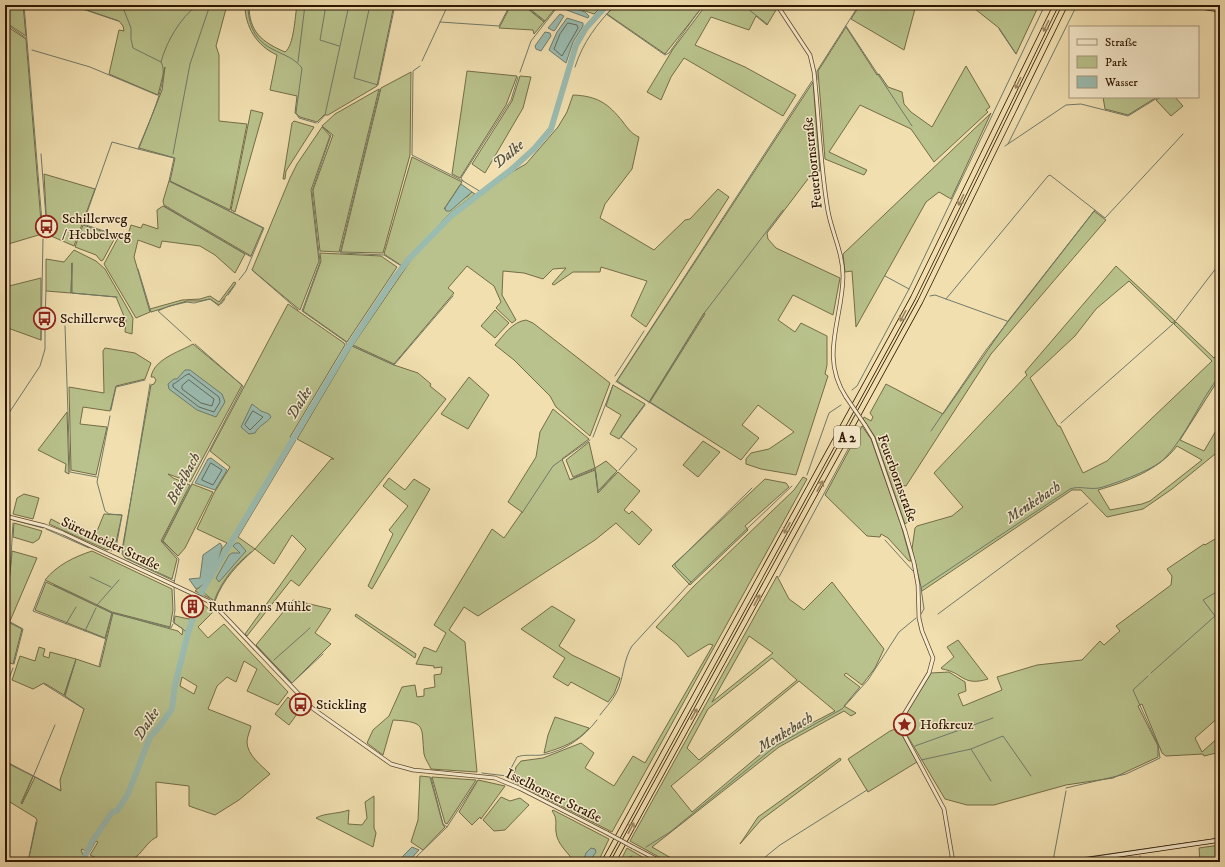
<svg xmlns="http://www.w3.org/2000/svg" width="1225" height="867" font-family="'IM FELL DW Pica',serif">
  <rect width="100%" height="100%" fill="#f1dfb0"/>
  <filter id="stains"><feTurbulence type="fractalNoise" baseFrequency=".005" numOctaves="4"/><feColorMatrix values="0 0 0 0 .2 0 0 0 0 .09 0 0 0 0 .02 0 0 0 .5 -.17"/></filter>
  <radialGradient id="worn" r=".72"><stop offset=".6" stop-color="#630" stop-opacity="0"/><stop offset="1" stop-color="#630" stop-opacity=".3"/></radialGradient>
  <g fill="#b9c28c" stroke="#746c46" fill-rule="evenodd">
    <polygon points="5,5 23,5 26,36 5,22"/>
    <polygon points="72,5 227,5 216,46 219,55 219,121 247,124 230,210 170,181 175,158 139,148 162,90 165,67 158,95 109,74 119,30 124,31 123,26 119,21"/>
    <path d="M 245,5 L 249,5 C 249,32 262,42 285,52 C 294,46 295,16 297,5 L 394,5 L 377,86 L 328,115 L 324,115 L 317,122 L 300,117 L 295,113 L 297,96 L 270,90 L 277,55 C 257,46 245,27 245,5 Z"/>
    <polygon points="511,5 523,5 544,22 534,34 533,30 499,28"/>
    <polygon points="525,5 558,5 545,21"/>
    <polygon points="568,5 603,5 594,14"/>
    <polygon points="616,5 704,5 665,54 607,14"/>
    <polygon points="706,5 772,5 776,10 767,25 756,16 749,30 711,17 695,45 745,67 796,95 783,116 684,58 671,77 661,100 647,92 673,49"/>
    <polygon points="860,5 916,5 904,50 851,19"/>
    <polygon points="970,5 1039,5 1016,54 999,28"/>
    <polygon points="5,25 26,39 42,234 5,245"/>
    <polygon points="846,27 877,75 879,74 888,87 902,92 904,104 911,112 932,127 966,66 990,107 986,110 988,112 934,162 911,129 860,105 829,152 867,170 864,175 825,159 818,71"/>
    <polygon points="467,71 517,76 506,105 460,178 452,174"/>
    <polygon points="411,72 410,155 383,253 341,252 381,88"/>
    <polygon points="520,76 531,77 523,108 485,173 472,164 512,101"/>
    <polygon points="813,82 820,171 814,171 767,233 768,239 776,248 840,278 833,315 793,295 778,320 795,332 801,323 827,336 827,365 825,374 828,376 796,475 761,469 746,464 746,459 751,453 769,449 794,432 758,405 742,425 759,438 741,460 650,402 705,314 704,313 649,402 617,381"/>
    <polygon points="379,89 339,252 320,251 313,190 333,135 322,126 335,114"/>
    <path d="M 573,95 C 597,96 608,103 623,122 C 628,129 632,134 639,137 L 632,169 L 605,204 L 600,218 L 654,250 L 685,220 L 690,219 L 718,189 L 729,197 L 646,327 L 631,316 L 647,281 L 601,267 L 600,272 L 573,272 L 554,285 L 552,284 L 566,268 L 553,269 L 543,279 L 524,273 L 503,271 L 502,295 L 516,320 L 512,323 L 496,308 L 501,302 L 494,286 L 467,266 L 448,288 L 454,293 L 394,364 L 353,345 L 411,260 L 452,217 L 512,172 L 526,164 L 558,127 L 567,112 Z"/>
    <polygon points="1103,97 1157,97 1128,115 1105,109"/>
    <polygon points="1161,97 1175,97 1183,106 1171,116 1156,100"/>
    <polygon points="251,110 263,113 235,212 231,210"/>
    <polygon points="991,113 951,199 939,192 926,202 856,327 852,271 845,272 843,254"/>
    <polygon points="294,121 314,127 286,171 285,179 283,179 292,123"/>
    <polygon points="322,127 330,136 311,190 319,261 300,310 252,270 290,178 297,164"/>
    <polygon points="412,157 462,182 444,209 468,196 472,192 475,194 449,214 402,266 384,254"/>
    <polygon points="44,174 95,189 74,246 51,236 47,231"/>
    <polygon points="169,181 263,228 251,256 164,205 163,201"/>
    <polygon points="163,206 245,254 235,273 215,255 200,246 162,241 160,248 138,240 134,257 150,312 136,318 104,264 119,236 127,238 131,225 141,228 143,224 158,229 157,210"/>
    <polygon points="1094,211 1106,220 991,354 906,486 901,485 894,465 892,466 908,516 909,521 905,524 875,437 863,419 864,417 871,421 873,417 870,413 886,384 943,414 1008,321"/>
    <polygon points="83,225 116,236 103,260 101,261 96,255 75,247"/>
    <polygon points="74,250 96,261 105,269 133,318 132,334 125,332 126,321 116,297 72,293 72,263 71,293 46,291 46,259 64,262"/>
    <polygon points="320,253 381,256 397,267 347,342 303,311 321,261"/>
    <path d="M 1116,266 L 1175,321 L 1172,323 L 1129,281 L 1096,309 L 1075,336 L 1030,378 L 1058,426 L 1060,426 L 1083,473 L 1107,461 L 1212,361 L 1174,324 L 1176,322 L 1214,358 L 1220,352 L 1220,377 L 1180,440 L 1204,451 L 1220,424 L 1220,450 L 1172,489 L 1143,509 L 1107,517 L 1081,490 L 1072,490 L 922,591 L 912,549 L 915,528 L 917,526 L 952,516 L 963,507 L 934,473 L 1027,375 L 1025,372 ZM 1177,446 L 1202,460 L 1150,501 L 1142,504 L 1110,510 L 1098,490 C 1126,482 1159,470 1177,446 Z"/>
    <polygon points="41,278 41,340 5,327 5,287"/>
    <polygon points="234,282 236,283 219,305 210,299 200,301 187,301 151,312 150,309 182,300 200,299 210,296 219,302"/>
    <path d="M 288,304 L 344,343 L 345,345 L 290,437 L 296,440 L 238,537 L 255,549 L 331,459 L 334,459 L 297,439 L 352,346 L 394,365 L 418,373 L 431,384 L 430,386 L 446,399 L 299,586 L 291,580 L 247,636 L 245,634 L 306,549 L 292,535 L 274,564 L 255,549 C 238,564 223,579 215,601 L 195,591 L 206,582 L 222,549 L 227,543 L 197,529 L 214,493 L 230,467 L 210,451 Z"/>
    <polygon points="495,310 509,323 495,338 481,326"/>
    <path d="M 526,320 L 533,323 L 610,383 L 590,436 L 556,407 L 550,396 L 514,360 L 495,345 C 504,335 512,322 526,320 Z"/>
    <path d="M 193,344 L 242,385 L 190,482 L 168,474 L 173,478 L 190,485 L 161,541 L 177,559 L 172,579 L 124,557 L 122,550 L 151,385 L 154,384 L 156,380 L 154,377 L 151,377 C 154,359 179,352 193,344 Z"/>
    <polygon points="105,348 135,353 151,363 145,379 116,386 110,411 83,407 80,424 107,427 96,475 71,470 69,387 104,393 103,351"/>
    <polygon points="469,377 489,395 468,429 441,414"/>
    <polygon points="613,385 645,404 619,439 610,434 621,415 606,406"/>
    <path d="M 553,409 L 589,439 L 562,459 L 570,480 L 595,470 L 598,493 L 618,472 L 640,491 L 624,510 L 629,514 L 632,511 L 652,530 L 639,545 L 616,523 L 595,540 L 478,616 L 464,607 L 449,630 L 465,642 L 477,772 L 431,769 C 429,764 425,759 424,754 C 421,726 427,722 393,720 L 383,755 L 367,743 L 373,730 L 389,716 L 402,687 L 415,685 L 417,697 L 424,696 L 424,689 L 435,687 L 434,675 L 441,674 L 442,667 L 434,668 L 434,666 L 416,664 L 424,647 L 436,652 L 446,633 L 434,625 L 492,529 L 504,538 L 522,512 L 508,502 L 536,457 L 540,432 Z"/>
    <polygon points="67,412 69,474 65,472 66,464 38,450"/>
    <polygon points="862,426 871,439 901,525 911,561 909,561 888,538 881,534 880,537 867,536 825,495"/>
    <polygon points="703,441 720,452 698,477 683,465"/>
    <polygon points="589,442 595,468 606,461 617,471 598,491 595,468 573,477 566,460"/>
    <polygon points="803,477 807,479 612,832 512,781 516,767 521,761 543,758 581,743 594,753 585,768 614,786 633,756 645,763 713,645 709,644 688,657 677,644 656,627 693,587 794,490"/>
    <polygon points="389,478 405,490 414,479 430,489 372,589 368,586 393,534 389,530 408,506 383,486"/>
    <polygon points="765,479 786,483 789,487 745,526 748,530 690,585 672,566"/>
    <polygon points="192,484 213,492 185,548 178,556 163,541"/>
    <polygon points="24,494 39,498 33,519 13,514 17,498"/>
    <polygon points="104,514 122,515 115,547 107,550 49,524 51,519 93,541"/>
    <polygon points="14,523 42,531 39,539 33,543 13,537"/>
    <polygon points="1220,536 1220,716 1195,738 1202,752 1220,736 1220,752 1204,756 1203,754 1166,756 1162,753 1142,704 1138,706 1158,746 1158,757 1113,778 1066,785 994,805 967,805 945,799 901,725 903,718 931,673 949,672 965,682 966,691 958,694 963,706 1002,690 997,677 1037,665 1082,660 1100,641 1104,645 1120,631 1116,626 1171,585 1172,576 1167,569 1204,544 1205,545"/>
    <path d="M 12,551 L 37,558 L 10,621 L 5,618 C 5,595 11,574 12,551 Z"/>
    <path d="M 92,551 L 172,589 L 173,610 L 170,627 L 112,612 L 45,580 C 57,565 74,557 92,551 Z"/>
    <path d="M 777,576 L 789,599 L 804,610 L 832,582 L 884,649 L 875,668 L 862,685 L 846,673 L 844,675 L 860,687 L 844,706 L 856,713 L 851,716 L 844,711 L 779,747 L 652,847 L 678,862 L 668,862 L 630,841 ZM 749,636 L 773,653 L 712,702 ZM 772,658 L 797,680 L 699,760 L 687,748 L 708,709 ZM 799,681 L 835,711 L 775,742 L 692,812 L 671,786 Z"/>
    <polygon points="46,582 112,613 105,638 35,610"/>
    <polygon points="293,600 331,609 315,633 331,644 292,683 256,645"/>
    <path d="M 199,601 L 213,612 L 198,627 L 208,638 L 224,624 L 288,692 L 278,705 L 247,691 L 257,669 L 244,661 L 236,682 L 227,677 L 217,686 L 208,709 L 251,726 C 250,731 247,737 247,742 C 247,755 262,766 270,774 L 239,800 L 215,815 L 189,806 L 189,786 L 156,782 L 157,837 C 149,840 143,851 137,856 C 124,867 103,862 90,855 L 98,842 L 96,841 L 89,853 L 82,849 L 81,850 L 83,855 L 95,862 L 28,862 L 37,821 L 36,818 L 5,799 L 5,762 L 33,776 L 21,803 L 22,804 L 35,777 L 61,791 L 60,780 L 84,709 L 65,696 L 76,659 L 100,667 L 113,613 L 178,631 L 182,635 L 183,629 L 174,623 L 175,616 L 189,619 L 194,613 ZM 182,677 L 197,686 L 194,694 L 180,686 Z"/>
    <polygon points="552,606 575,620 559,646 572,655 620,678 614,694 608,702 571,682 568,686 553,677 565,658 521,629"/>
    <polygon points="356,614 416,654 415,658 355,616"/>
    <polygon points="6,621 22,629 13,664 5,661"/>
    <path d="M 958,640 L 988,679 C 962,687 963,672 942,669 L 941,668 L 954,657 L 947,647 Z"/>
    <polygon points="39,647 45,649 43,656 49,658 50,652 76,659 64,695 44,683 33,689 12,680 20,656 35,661"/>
    <polygon points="288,697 300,710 289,725 275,714"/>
    <path d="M 555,717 L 589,728 C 578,742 561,748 544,753 L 548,735 Z"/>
    <polygon points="898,728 917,762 868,792 848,759 890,731"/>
    <polygon points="840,758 841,760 761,820 740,844 758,817"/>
    <polygon points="420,776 430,777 443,825 445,827 423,850 411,842 418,820"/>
    <polygon points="432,777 476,780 447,824 445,823"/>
    <polygon points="478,780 505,786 481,819 480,817 472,825 459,812"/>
    <path d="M 374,796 L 374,828 L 376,833 L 373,847 L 316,818 C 324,813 338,814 349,810 L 348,824 L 362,825 L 367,818 L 365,802 Z"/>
    <polygon points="501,797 510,801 520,798 529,805 505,830 494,831 483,820"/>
    <path d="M 553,810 L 609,839 L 598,862 L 575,862 C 568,853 557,844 556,832 C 555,823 558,819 552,811 Z"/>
    <polygon points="1220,845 1220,862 1200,862 1199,848"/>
    <polygon points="627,848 651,862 620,862"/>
  </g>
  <g fill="#9bbcb1" stroke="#707a6a">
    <polygon points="566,6 585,12 589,16 588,18 564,9"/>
    <polygon points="560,14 564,16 555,30 554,31 548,28"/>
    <polygon points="567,18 583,23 583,26 573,42 566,63 549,50 557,32"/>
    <polygon points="545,32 550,33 551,36 541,51 536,49 535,46"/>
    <polygon points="461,184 472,192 450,211 446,211 445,208"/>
    <polygon points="185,370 190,370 222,394 225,402 216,417 197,410 169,389 168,384 174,379 177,379"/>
    <path d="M 252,404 L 261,411 L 269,414 L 271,417 C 266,424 259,425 255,433 L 249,434 L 241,427 Z"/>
    <polygon points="211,458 227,470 215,490 195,483 208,459"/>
    <path d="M 220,543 L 222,546 C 221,557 208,585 196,589 L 189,579 L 200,578 L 203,555 Z"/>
    <polygon points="236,543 239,543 246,551 219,582 216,578 229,555 232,553 240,553 233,546"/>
    <polygon points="412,847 419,850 408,862 397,862"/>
    <polygon points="591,848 595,849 596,852 589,862 583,862 586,853"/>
  </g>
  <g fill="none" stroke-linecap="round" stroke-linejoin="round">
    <g stroke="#656958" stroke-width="1">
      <polygon points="568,23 577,25 578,28 562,56 554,49 560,34"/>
      <path d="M 189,374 L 219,397 L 220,402 L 214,412 L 199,407 L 173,387 L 173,384 C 180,381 185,374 189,374 Z"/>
      <polygon points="189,380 214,399 212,406 201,403 182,389 182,386"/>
      <polygon points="253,411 263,417 250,430 245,425"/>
      <polygon points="211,463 222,470 213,485 202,480"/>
    </g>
    <g stroke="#707a6a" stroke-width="1">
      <polyline points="24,5 43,234"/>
      <polyline points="71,5 118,21"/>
      <polyline points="122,5 131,28 131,39 133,48 161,62"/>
      <path d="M 197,5 C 180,19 167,40 161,62 C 171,78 145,131 138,149 L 174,158 L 169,181 L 264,228 L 246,271 L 239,280"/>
      <path d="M 248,5 C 248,25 255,41 274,50 C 286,56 294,58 302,68 L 296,113 L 299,118 L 316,123"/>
      <polyline points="326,5 320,40 339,46"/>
      <polyline points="370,5 354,78 378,85 395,5"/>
      <polyline points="524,5 545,22"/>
      <polyline points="743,5 767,24"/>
      <polyline points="606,14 665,55 669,53 698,12 705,5"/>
      <polyline points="440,22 499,26 510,5"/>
      <polyline points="5,23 26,38"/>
      <polyline points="846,26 912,126"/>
      <polyline points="999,29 1016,54"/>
      <polyline points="32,50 90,67 157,95"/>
      <polyline points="422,61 448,5"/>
      <polyline points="298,62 305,5"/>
      <polyline points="420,66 413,71 412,155 463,181"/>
      <path d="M 575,67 C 583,42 597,24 615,5"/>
      <polyline points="520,72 531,41 559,5"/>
      <polyline points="817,80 817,71 859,5"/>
      <polyline points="380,89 340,253 384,255 403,267"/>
      <polyline points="318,123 325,115 349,5"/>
      <polyline points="322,126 331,135 312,191 320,262 302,311 346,342 347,349"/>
      <polyline points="1008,144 1077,5"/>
      <polyline points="1005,146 1066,105 1081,104 1128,116 1159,97"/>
      <polyline points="41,154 47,231 51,236"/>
      <polyline points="173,154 190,64 210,5"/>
      <polyline points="481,192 463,181 461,178 511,100 518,77"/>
      <polyline points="164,206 251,257"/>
      <polyline points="116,235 83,224 112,142 138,149"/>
      <polyline points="72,263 71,293 117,297"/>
      <polyline points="138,269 151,312"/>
      <polyline points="252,270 298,310"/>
      <polyline points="885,276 909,289"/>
      <polyline points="228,295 235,285"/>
      <polyline points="930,296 935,295 1007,321"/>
      <polyline points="946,299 1048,176 1050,175 1105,218 1183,134"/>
      <polyline points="221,304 225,299"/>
      <polyline points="45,317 46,291"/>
      <polyline points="65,326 70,472 97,477"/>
      <polyline points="41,340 43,239"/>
      <polyline points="191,341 158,311 169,306 187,302 194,303 210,299 219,306"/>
      <polyline points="350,345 394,365 453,296"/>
      <polyline points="615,376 644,331"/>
      <polyline points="616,382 812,81"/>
      <polyline points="617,382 700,434"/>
      <polyline points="150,384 122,554 125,558 174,581"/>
      <polyline points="852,390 857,386 909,289 1045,5"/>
      <polyline points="649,403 705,312 783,210"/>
      <polyline points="111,410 116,387 145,380"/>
      <polyline points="110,416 97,482 105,511 109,514 122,515 116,548 111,551"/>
      <polyline points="5,419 40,366 45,349 45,324"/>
      <polyline points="1061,423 1174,323 1220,263"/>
      <polyline points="931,431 986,350 1095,210"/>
      <polyline points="593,437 613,385"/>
      <polyline points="619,470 637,449 621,437 645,405"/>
      <polyline points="596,473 598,493 617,471"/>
      <polyline points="807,475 829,413 841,405"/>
      <polyline points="571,479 595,469"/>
      <polyline points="522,513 553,466 590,440"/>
      <polyline points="5,518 9,519"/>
      <polyline points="13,520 43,528"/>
      <polyline points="46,529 89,548"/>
      <polyline points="885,540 913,571"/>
      <polyline points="90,577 111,587"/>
      <polyline points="779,577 860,427"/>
      <polyline points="45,581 33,611 106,639"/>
      <polyline points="691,582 675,566 675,564 752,488"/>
      <polyline points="174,583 179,559 162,541 243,386 195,344"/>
      <polyline points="54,585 112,613 171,628 173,624"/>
      <polyline points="174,586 175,610 173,622 188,633"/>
      <polyline points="202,591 222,608"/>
      <polyline points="5,596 10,574 13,523"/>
      <path d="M 214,601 C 222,580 234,566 251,552"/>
      <polyline points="97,605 119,580"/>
      <path d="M 921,614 L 924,609 L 921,588 L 1070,489 C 1080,485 1091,491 1103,487 C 1118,482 1153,470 1164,459 C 1186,437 1200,400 1220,375"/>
      <polyline points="938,614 1088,503"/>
      <polyline points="5,619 23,629 14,664"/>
      <polyline points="66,624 76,607"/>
      <polyline points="85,631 96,608"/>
      <polyline points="256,646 292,683 323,654"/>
      <polyline points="274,660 310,628"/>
      <polyline points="99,666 112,613"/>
      <polyline points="1151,673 1215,616 1203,600 1220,590"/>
      <polyline points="44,684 84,709"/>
      <polyline points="5,689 13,668"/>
      <polyline points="64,696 75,663"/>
      <path d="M 600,715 C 606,707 615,698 619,687 C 624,673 624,659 632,646 L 691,582 L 792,486"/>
      <polyline points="915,746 993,718"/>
      <polyline points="971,749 991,781"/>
      <polyline points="921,760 971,749 1003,736 1031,776"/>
      <polyline points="7,762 60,790"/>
      <path d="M 482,773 L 507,776 L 517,757 C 524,754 534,756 542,755 C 565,751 583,738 597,720"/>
      <polyline points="431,777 443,824 447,827"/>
      <polyline points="1066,788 1126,774 1160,758 1158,745 1133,690 1148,676"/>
      <polyline points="22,803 55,725"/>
      <polyline points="646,847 670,832 777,745 842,709 868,680 899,632 916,618"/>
      <polyline points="483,858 486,862"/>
      <polyline points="622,860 632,856"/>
      <polyline points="1053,861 1066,791"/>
      <polyline points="28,862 36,822"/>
      <polyline points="411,862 447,827 477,781"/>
      <polyline points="741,862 742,862"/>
      <polyline points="759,862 780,845 867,790"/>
      <polyline points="1053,862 1220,838"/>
      <polyline points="1138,862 1140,856"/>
    </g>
    <path stroke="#9bbcb1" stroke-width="6" d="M 83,862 C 88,844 102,828 112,812 L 117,811 L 128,794 L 150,737 L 159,727 L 172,709 L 175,685 L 188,633 L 202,591 L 347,349 L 395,277 L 409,259 L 451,216 L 512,169 L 534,149 L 551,129 L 576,45 L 586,28 L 607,5"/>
    <defs>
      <g id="tertiary">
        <path d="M 777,5 L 810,55 L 814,72 C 819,118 820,165 828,211 C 832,233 843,253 843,276 C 843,318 819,356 846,397"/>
        <polyline points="865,425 873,438 905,531 914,563 918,585 919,618 922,631 933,658 929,673 900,721 900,727 944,809 953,862"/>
        <polyline points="5,516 45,526 63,533 208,601 215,606 312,708 391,764 413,770 495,778 519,788 607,833"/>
        <polyline points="633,847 662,862"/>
      </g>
      <g id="secondary">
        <polyline points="1189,5 1220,10"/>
        <polyline points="1071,862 1220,840"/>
      </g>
      <g id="motorway">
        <polyline points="604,862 913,298 1056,5"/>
        <polyline points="613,862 920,302 1065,5"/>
      </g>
    </defs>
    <use href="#tertiary" stroke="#60482c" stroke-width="4.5"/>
    <use href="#secondary" stroke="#2f1600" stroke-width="5"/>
    <use href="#motorway" stroke="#2f1600" stroke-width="6"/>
    <use href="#tertiary" stroke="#f6eacc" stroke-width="3"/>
    <use href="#secondary" stroke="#f6eacc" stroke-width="3.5"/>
    <use href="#motorway" stroke="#f1dfb0" stroke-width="4.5"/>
    <defs>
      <g id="tertiary-bridge">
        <polyline points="846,397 865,425"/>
        <polyline points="607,833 633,847"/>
      </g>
    </defs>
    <use href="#tertiary-bridge" stroke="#60482c" stroke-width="4.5" stroke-linecap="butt"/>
    <use href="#tertiary-bridge" stroke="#f6eacc" stroke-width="3"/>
  </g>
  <defs><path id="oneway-shaft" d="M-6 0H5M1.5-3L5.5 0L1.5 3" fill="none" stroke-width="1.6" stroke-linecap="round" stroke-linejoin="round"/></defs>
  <g stroke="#9a8561">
    <use href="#oneway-shaft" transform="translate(1046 26) rotate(116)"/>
    <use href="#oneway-shaft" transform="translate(1018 83) rotate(116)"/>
    <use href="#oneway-shaft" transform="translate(961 200) rotate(116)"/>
    <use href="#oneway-shaft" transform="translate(903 316) rotate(118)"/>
    <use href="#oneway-shaft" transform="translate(820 486) rotate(-61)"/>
    <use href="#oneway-shaft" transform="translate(787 528) rotate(119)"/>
    <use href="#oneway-shaft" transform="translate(757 600) rotate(-61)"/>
    <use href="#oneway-shaft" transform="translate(694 714) rotate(-61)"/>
    <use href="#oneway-shaft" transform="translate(631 828) rotate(-62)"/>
  </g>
  <defs>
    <symbol id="bus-ring" viewBox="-11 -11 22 22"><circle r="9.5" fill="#f6eacc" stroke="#8f2418" stroke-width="1.5"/><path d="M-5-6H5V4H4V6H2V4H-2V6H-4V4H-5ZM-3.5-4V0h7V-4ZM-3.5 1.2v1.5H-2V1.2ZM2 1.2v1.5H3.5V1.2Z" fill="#8f2418"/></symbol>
    <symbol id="building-ring" viewBox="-11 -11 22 22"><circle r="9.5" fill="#f6eacc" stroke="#8f2418" stroke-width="1.5"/><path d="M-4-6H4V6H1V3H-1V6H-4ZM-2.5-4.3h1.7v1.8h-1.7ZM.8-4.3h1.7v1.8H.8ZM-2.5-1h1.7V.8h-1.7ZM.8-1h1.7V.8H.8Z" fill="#8f2418"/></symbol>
    <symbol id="sight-ring" viewBox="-11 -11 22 22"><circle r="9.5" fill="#f6eacc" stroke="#8f2418" stroke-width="1.5"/><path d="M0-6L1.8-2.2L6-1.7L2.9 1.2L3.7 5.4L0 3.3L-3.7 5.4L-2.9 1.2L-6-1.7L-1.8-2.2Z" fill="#8f2418"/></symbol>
  </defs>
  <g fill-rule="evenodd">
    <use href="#bus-ring" x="34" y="214" width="25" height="25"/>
    <use href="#bus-ring" x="32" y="306" width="25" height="25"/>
    <use href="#building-ring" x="180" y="594" width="25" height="25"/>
    <use href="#bus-ring" x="288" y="692" width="25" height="25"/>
    <use href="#sight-ring" x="892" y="712" width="25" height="25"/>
  </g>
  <g text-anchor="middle" stroke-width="3" stroke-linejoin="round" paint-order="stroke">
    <rect fill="#f6eacc" stroke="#6b563d" stroke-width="1" x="834" y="426" width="26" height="22" rx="3"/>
    <g font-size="13" font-weight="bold" fill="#2f1600">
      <text x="847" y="442">A 2</text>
    </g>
    <g font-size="14" fill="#2f1600" stroke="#f6eacc">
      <text transform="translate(812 163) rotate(-96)" y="5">Feuerbornstraße</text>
      <text transform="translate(898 478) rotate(70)" y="5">Feuerbornstraße</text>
      <text transform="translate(111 543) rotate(25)" y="5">Sürenheider Straße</text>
      <text transform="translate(554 795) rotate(26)" y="5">Isselhorster Straße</text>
    </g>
    <g font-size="14" fill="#2f1600" stroke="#f6eacc" text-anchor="start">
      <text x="62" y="223">Schillerweg<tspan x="62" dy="16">/ Hebbelweg</tspan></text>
      <text x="60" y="323">Schillerweg</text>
      <text x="208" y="611">Ruthmanns Mühle</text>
      <text x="316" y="709">Stickling</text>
      <text x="920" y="729">Hofkreuz</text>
    </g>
    <g font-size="15" font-style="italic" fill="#55503e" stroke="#f6eacc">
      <text transform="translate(508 154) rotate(-40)" y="5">Dalke</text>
      <text transform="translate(299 403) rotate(-59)" y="5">Dalke</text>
      <text transform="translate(183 478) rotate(-62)" y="5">Bekelbach</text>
      <text transform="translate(1033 502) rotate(-34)" y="5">Menkebach</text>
      <text transform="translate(146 724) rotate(-57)" y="5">Dalke</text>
      <text transform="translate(785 732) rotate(-32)" y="5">Menkebach</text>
    </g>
  </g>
  <rect width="1225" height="867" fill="none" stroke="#f1dfb0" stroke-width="20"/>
  <rect x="6" y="6" width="1213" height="855" fill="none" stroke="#2f1600" stroke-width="2"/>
  <rect x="10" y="10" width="1205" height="847" fill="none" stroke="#2f1600"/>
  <rect x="1069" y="26" width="130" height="72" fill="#f6eacc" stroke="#a6957a"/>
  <rect x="1077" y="39" width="20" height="6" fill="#f6eacc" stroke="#a6957a"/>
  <text x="1105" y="46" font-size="12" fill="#2f1600">Straße</text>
  <rect x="1077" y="56" width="20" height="12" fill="#b9c28c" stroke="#a6957a"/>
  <text x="1105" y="66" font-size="12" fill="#2f1600">Park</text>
  <rect x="1077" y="76" width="20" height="12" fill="#9bbcb1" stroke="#a6957a"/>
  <text x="1105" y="86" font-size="12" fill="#2f1600">Wasser</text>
  <rect width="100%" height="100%" filter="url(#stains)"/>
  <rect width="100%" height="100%" fill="url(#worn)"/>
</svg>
